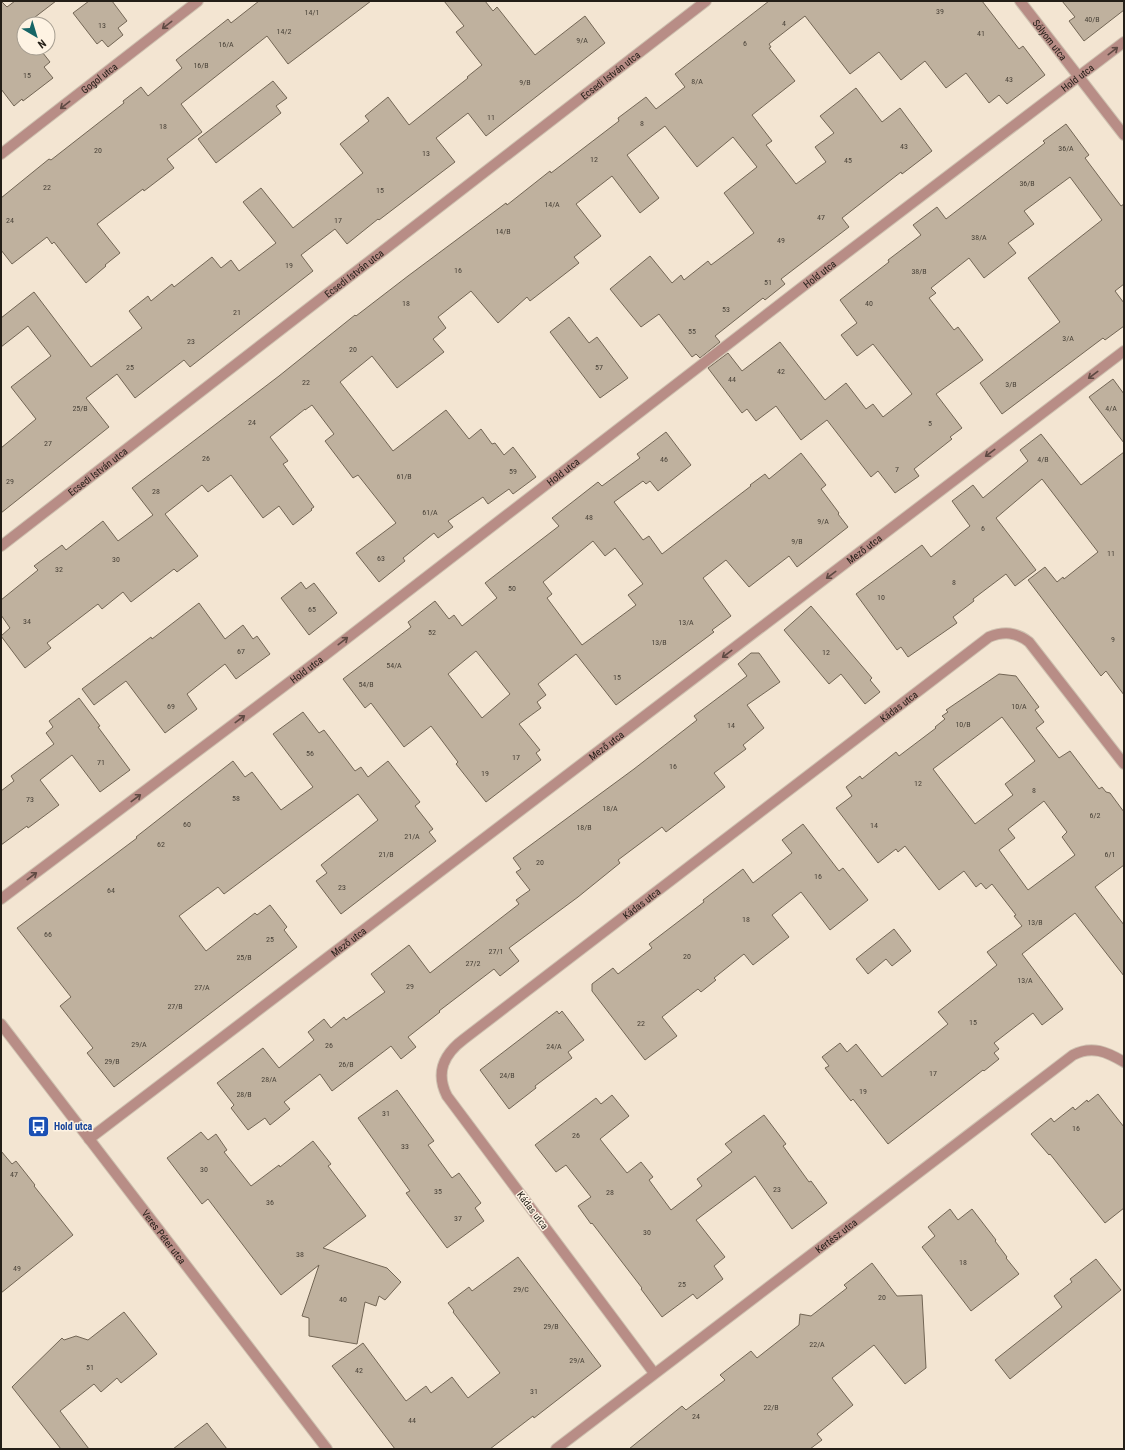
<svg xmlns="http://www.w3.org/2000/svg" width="1125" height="1450" font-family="'Roboto Condensed',sans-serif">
  <rect width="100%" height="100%" fill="#f3e5d2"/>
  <g fill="#bfb19e" stroke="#736655" fill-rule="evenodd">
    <polygon points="1,1 7,7 15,1 56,1 26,24 24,24 22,27 24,29 24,48 39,48 50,62 44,67 53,78 23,101 22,99 14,106 1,89"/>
    <polygon points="89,1 112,1 127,21 118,28 123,35 108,47 102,40 97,44 73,13"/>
    <polygon points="259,1 371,1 288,64 267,36 181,104 202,132 167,159 174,168 144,191 143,189 97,224 120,253 105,265 106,266 86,283 54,242 52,244 47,237 12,264 1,250 1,198 49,159 51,160 124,103 123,101 141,87 148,96 182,68 176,60 228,19 231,23"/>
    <polygon points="444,1 485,1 493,11 497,7 535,55 585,16 605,43 486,136 468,113 436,138 455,162 379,220 378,219 347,244 335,229 301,255 313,271 190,367 184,360 135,398 117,374 86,398 109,427 1,513 1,448 36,419 11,387 51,356 28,326 1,347 1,318 34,292 91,367 142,328 129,311 148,296 151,301 172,284 174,287 212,257 221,268 231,260 239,271 276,243 243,202 261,188 293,228 363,173 340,144 369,121 365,116 388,97 409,125 468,78 467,77 482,65 456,32 464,26"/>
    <polygon points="769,1 982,1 1019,49 1023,46 1045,75 1007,104 999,95 989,103 966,73 946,88 925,61 901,80 879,52 850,74 805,16 769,44 771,47 769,48 795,81 752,115 772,141 766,145 796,184 826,162 815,147 834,133 820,116 856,88 882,122 900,108 932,151 902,174 901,172 842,218 849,227 781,279 785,284 765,300 763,298 715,336 720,342 700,358 696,354 692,357 659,314 641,327 610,289 650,256 672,283 681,275 684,280 708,261 711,265 754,233 724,193 757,167 733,137 697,167 665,126 627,155 659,198 640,213 612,176 576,204 601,236 574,257 579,263 530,301 527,297 498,323 471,291 438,317 446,328 433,339 444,352 397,388 372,356 340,382 393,451 446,410 469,439 481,429 492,444 495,443 504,455 513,447 536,477 513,494 509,489 488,504 483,497 448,521 453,527 438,538 434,533 403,558 405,561 379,582 356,553 396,523 358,475 353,478 325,441 334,434 312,405 305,410 305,409 270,437 288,461 283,464 314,507 311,509 312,510 293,525 279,506 263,518 231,475 208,492 202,485 165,514 198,556 177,572 174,569 131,602 123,592 102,609 98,604 47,643 51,648 25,668 1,636 10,628 1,615 1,600 38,570 34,566 62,545 66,550 103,521 118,541 153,515 132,488 279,376 355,315 356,316 408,276 506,203 507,205 550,171 551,173 619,121 618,118 646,97 656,109 685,87 675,74"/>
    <polygon points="1062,1 1124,1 1124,10 1084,41 1069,21 1075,17"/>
    <polygon points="273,81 287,98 276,106 281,113 216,163 198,139"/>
    <polygon points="1066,124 1089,155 1085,158 1121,206 1124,204 1124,284 1115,291 1124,303 1124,326 1105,340 1103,338 1002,414 980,383 1060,322 1028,278 1102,220 1070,177 1024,211 1034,224 1008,243 1016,253 984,278 969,258 931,288 936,293 929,298 954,330 958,327 983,360 936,394 962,428 950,437 952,439 914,469 919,476 895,493 878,471 871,477 827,420 801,440 776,406 756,421 747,409 742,413 708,368 728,353 742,371 780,342 825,400 846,383 866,409 873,404 883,417 912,394 873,344 857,356 841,335 857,323 840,300 889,262 888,260 921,235 913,225 937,207 946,219 1045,143 1043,141"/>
    <polygon points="569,317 589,343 597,337 628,378 600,398 550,332"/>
    <polygon points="1113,379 1124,394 1124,443 1089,397"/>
    <path d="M 666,432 L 691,465 L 658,491 L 650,481 L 646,484 L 643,481 L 614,502 L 643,540 L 649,536 L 662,554 L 751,486 L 750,485 L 765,474 L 769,479 L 801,453 L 826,485 L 821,489 L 839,513 L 838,514 L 848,527 L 797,567 L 789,556 L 749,587 L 726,560 L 703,578 L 731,616 L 712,630 L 714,632 L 616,705 L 576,654 L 538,684 L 546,695 L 537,702 L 541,708 L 519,724 L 540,750 L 536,753 L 541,760 L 486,802 L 456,764 L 458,762 L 431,726 L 404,747 L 371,703 L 365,708 L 343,679 L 411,627 L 408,622 L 435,601 L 449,619 L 454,615 L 462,626 L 497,598 L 485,583 L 559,526 L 552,518 L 598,482 L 602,486 L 640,458 L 637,454 ZM 593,541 L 605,556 L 615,548 L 643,584 L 628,595 L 636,605 L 582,645 L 547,598 L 552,594 L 543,582 ZM 476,651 L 510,694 L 482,718 L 448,674 Z"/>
    <polygon points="1041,434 1081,485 1124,452 1124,695 1106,671 1101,676 1028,580 1045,567 1057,582 1063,577 1064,579 1098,552 1042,479 996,518 1036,570 1015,586 1006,574 973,599 974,601 953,617 957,623 908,657 901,647 897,650 856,594 922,545 931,557 970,526 952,501 973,485 983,498 1028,461 1020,450"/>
    <polygon points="301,582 306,589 314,583 337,613 309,635 281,598"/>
    <polygon points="199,603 225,639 243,625 253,639 257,636 270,654 236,679 225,664 187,694 197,709 165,733 126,681 94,705 82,689 151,637 152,639"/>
    <polygon points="811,606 872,678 870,680 880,692 865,704 841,674 829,684 784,630"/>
    <polygon points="751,653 759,653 780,682 747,705 764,728 743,745 746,749 714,773 725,787 666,832 662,827 618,860 620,863 578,897 509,948 519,961 500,976 494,969 439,1011 440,1012 408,1037 416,1047 401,1059 391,1046 332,1091 320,1074 284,1102 290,1109 270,1125 265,1118 248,1130 231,1108 234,1105 217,1083 263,1048 279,1068 314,1040 308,1032 324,1019 331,1028 344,1017 346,1020 385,992 371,974 409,945 430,973 519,904 516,900 530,890 516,872 521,869 513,858 634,769 697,720 694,716 747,676 738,664"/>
    <path d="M 999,674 L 1016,676 L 1039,707 L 1035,710 L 1044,722 L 1036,728 L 1059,758 L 1070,751 L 1099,789 L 1102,787 L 1106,792 L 1110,793 L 1124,812 L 1124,865 L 1095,887 L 1124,925 L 1124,976 L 1075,913 L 1022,954 L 1063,1009 L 1042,1025 L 1033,1013 L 994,1043 L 999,1049 L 994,1053 L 999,1059 L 984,1071 L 983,1070 L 888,1144 L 853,1099 L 851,1101 L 825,1068 L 829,1066 L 822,1057 L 840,1043 L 847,1052 L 856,1044 L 882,1077 L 948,1024 L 938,1012 L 997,965 L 987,952 L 1022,926 L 1014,916 L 1016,915 L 992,884 L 986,889 L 981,883 L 976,887 L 964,871 L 939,890 L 905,846 L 898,852 L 896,849 L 878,863 L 836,808 L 852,796 L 846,787 L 860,776 L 862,779 L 896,752 L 899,756 L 936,728 L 935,727 L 945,719 L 942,716 L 948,712 L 946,710 ZM 1002,717 L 1035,761 L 1005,784 L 1013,795 L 975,824 L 933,769 ZM 1044,801 L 1067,832 L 1062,837 L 1075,855 L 1028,890 L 999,850 L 1015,838 L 1008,829 Z"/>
    <polygon points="79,698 100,726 98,727 130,770 100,792 72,755 40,780 59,805 28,828 27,826 1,845 1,791 14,781 11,776 54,744 46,733 53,727 49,721"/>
    <polygon points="303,712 319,733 324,730 355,771 361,767 368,777 388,761 420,802 415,806 433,829 429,832 436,841 341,914 316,881 327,873 321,865 378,820 358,794 224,894 218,887 179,916 206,951 255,913 257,915 270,905 287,927 284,930 297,947 114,1087 87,1053 93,1048 60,1006 71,997 17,928 137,838 136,837 233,761 245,777 252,772 281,810 313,787 273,734"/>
    <polygon points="803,824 839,871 843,868 868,900 830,930 801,892 772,915 789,937 753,965 744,954 714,978 716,980 701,992 698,989 662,1017 677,1036 645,1060 592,991 592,984 613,968 618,974 652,948 649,944 704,902 703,900 743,869 753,883 792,853 782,840"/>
    <polygon points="894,929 911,951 892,966 886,959 868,974 856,959"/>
    <polygon points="557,1011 559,1014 562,1011 584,1040 568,1052 572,1058 535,1086 536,1088 509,1109 480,1070"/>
    <polygon points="397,1090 434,1141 428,1145 452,1178 459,1173 481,1203 475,1208 484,1221 447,1248 406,1193 410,1191 358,1118"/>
    <polygon points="1098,1094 1124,1127 1124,1208 1105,1223 1050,1154 1049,1155 1031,1134 1051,1118 1054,1122 1073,1107 1075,1110 1087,1100 1088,1102"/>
    <polygon points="612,1095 629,1116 600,1139 627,1173 641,1162 653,1177 649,1180 671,1210 702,1186 697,1179 732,1152 725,1144 764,1115 786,1144 783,1146 809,1182 811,1181 827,1203 792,1229 755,1176 696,1220 725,1257 714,1266 723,1279 697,1299 693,1294 662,1317 641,1289 642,1288 592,1223 591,1224 578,1206 591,1197 566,1165 556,1172 535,1145 596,1098 601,1104"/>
    <polygon points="201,1132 208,1140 216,1134 227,1150 224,1152 251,1186 279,1165 280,1167 313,1141 331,1164 328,1166 366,1216 323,1248 387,1268 401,1282 385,1300 379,1296 376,1306 365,1302 357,1344 309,1336 309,1318 302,1316 319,1265 281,1295 208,1199 202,1204 167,1158"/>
    <polygon points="1,1151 12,1164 16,1161 35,1185 34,1186 73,1235 1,1293"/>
    <polygon points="950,1209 958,1220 972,1209 996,1240 995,1241 1007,1257 1006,1258 1019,1274 971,1311 922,1247 935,1236 928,1227"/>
    <polygon points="518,1257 601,1366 534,1418 533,1416 490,1449 395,1449 332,1366 363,1343 406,1401 426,1386 431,1393 452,1377 468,1398 500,1373 453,1312 454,1311 448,1303 469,1287 472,1291"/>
    <polygon points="1096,1259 1121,1290 1010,1379 995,1360 1062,1307 1054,1296 1072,1282 1070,1279"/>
    <polygon points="872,1263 897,1296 922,1295 926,1368 905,1384 874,1345 832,1378 853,1405 817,1434 822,1440 810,1449 629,1449 682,1406 686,1410 725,1380 720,1375 751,1351 757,1358 799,1325 800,1314 811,1316 847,1288 844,1285"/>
    <polygon points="124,1312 157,1354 121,1383 117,1378 101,1392 94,1384 60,1411 89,1449 61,1449 12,1387 62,1338 64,1340 76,1336 88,1340"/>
    <polygon points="207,1423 227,1449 173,1449"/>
  </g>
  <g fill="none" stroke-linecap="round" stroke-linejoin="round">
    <defs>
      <g id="minor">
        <path id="s1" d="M 1020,1 L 1124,135"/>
        <path id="s2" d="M 1,154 L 198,1"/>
        <path id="s3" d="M 1,546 L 706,1"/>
        <path id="s4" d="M 1,899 L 324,656 L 832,264 L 1124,42"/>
        <path id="s5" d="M 1,1024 L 327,1449"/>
        <path id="s6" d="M 89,1139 L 1124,351"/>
        <path id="s7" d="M 654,1373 L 447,1096 C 435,1072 444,1054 464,1039 L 989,637 C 1004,631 1016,632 1029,642 L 1124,764"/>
        <path id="s8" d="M 556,1449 L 1073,1055 C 1092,1045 1107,1052 1124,1062"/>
      </g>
    </defs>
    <use href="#minor" stroke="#cec1b0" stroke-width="12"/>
    <use href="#minor" stroke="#b88d86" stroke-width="10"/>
  </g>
  <defs><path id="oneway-shaft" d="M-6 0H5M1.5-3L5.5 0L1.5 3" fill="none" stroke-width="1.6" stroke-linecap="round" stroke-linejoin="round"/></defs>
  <g stroke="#5f4a43">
    <use href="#oneway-shaft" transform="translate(167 25) rotate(142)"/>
    <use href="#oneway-shaft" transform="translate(1113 51) rotate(-38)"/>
    <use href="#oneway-shaft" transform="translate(65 105) rotate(142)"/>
    <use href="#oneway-shaft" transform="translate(1093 375) rotate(143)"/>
    <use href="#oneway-shaft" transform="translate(990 453) rotate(143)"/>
    <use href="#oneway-shaft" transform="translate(831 575) rotate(143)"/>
    <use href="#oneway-shaft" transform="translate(343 641) rotate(-38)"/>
    <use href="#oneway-shaft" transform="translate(727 654) rotate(143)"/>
    <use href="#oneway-shaft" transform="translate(240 719) rotate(-37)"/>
    <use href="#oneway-shaft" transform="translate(136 798) rotate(-37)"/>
    <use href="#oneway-shaft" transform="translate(32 876) rotate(-37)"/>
  </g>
  <defs>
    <symbol id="bus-square" viewBox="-11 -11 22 22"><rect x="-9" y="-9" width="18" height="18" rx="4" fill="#1a4fb4" stroke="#fef3e3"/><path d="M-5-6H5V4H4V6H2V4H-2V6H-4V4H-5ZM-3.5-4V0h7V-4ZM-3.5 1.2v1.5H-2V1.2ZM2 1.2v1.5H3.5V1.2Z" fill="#fff"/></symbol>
  </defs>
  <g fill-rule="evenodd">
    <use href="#bus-square" x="26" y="1114" width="25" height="25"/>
  </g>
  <g text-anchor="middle" stroke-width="3" stroke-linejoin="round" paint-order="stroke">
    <g font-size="8" fill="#4a4339">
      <text x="940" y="14">39</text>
      <text x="312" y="15">14/1</text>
      <text x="1092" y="22">40/B</text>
      <text x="784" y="26">4</text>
      <text x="102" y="28">13</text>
      <text x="284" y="34">14/2</text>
      <text x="981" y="36">41</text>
      <text x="582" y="43">9/A</text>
      <text x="745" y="46">6</text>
      <text x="226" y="47">16/A</text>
      <text x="201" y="68">16/B</text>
      <text x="27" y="78">15</text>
      <text x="1009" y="82">43</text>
      <text x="697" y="84">8/A</text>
      <text x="525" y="85">9/B</text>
      <text x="491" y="120">11</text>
      <text x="642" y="126">8</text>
      <text x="163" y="129">18</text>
      <text x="904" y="149">43</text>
      <text x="1066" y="151">36/A</text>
      <text x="98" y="153">20</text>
      <text x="426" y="156">13</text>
      <text x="594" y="162">12</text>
      <text x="848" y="163">45</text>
      <text x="1027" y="186">36/B</text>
      <text x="47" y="190">22</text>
      <text x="380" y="193">15</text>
      <text x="552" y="207">14/A</text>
      <text x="821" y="220">47</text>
      <text x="10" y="223">24</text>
      <text x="338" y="223">17</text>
      <text x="503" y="234">14/B</text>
      <text x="979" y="240">38/A</text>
      <text x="781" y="243">49</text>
      <text x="289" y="268">19</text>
      <text x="458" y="273">16</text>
      <text x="919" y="274">38/B</text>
      <text x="768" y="285">51</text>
      <text x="406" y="306">18</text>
      <text x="869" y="306">40</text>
      <text x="726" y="312">53</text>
      <text x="237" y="315">21</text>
      <text x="692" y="334">55</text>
      <text x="1068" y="341">3/A</text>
      <text x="191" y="344">23</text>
      <text x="353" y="352">20</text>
      <text x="130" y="370">25</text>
      <text x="599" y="370">57</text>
      <text x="781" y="374">42</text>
      <text x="732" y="382">44</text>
      <text x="306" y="385">22</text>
      <text x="1011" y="387">3/B</text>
      <text x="80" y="411">25/B</text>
      <text x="1111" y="411">4/A</text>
      <text x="252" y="425">24</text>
      <text x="930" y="426">5</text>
      <text x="48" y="446">27</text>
      <text x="206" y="461">26</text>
      <text x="664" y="462">46</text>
      <text x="1043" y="462">4/B</text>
      <text x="897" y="472">7</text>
      <text x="513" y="474">59</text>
      <text x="404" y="479">61/B</text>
      <text x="10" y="484">29</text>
      <text x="156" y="494">28</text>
      <text x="430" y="515">61/A</text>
      <text x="589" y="520">48</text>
      <text x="823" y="524">9/A</text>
      <text x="983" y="531">6</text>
      <text x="797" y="544">9/B</text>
      <text x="1111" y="556">11</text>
      <text x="381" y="561">63</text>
      <text x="116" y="562">30</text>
      <text x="59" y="572">32</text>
      <text x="954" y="585">8</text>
      <text x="512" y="591">50</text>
      <text x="881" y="600">10</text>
      <text x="312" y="612">65</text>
      <text x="27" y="624">34</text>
      <text x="686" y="625">13/A</text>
      <text x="432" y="635">52</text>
      <text x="1113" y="642">9</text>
      <text x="659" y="645">13/B</text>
      <text x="241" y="654">67</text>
      <text x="826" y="655">12</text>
      <text x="394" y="668">54/A</text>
      <text x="617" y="680">15</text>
      <text x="366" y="687">54/B</text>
      <text x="171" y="709">69</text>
      <text x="1019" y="709">10/A</text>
      <text x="963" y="727">10/B</text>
      <text x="731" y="728">14</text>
      <text x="310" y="756">56</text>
      <text x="516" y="760">17</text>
      <text x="101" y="765">71</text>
      <text x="673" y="769">16</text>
      <text x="485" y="776">19</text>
      <text x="918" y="786">12</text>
      <text x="1034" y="793">8</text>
      <text x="236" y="801">58</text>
      <text x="30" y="802">73</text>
      <text x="610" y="811">18/A</text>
      <text x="1095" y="818">6/2</text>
      <text x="187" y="827">60</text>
      <text x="874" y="828">14</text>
      <text x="584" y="830">18/B</text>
      <text x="412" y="839">21/A</text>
      <text x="161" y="847">62</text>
      <text x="386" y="857">21/B</text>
      <text x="1110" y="857">6/1</text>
      <text x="540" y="865">20</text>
      <text x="818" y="879">16</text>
      <text x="342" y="890">23</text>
      <text x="111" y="893">64</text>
      <text x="746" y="922">18</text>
      <text x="1035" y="925">13/B</text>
      <text x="48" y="937">66</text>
      <text x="270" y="942">25</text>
      <text x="496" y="954">27/1</text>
      <text x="687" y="959">20</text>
      <text x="244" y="960">25/B</text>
      <text x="473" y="966">27/2</text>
      <text x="1025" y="983">13/A</text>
      <text x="410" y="989">29</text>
      <text x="202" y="990">27/A</text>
      <text x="175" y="1009">27/B</text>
      <text x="973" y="1025">15</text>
      <text x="641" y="1026">22</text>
      <text x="139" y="1047">29/A</text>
      <text x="329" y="1048">26</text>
      <text x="554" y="1049">24/A</text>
      <text x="112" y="1064">29/B</text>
      <text x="346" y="1067">26/B</text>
      <text x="933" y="1076">17</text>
      <text x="507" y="1078">24/B</text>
      <text x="269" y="1082">28/A</text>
      <text x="863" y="1094">19</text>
      <text x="244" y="1097">28/B</text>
      <text x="386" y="1116">31</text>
      <text x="1076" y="1131">16</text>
      <text x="576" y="1138">26</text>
      <text x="405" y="1149">33</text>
      <text x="204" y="1172">30</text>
      <text x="14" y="1177">47</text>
      <text x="777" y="1192">23</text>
      <text x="438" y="1194">35</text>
      <text x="610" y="1195">28</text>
      <text x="270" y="1205">36</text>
      <text x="458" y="1221">37</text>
      <text x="647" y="1235">30</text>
      <text x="300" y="1257">38</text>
      <text x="963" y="1265">18</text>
      <text x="17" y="1271">49</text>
      <text x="682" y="1287">25</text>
      <text x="521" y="1292">29/C</text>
      <text x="882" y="1300">20</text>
      <text x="343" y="1302">40</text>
      <text x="551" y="1329">29/B</text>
      <text x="817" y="1347">22/A</text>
      <text x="577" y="1363">29/A</text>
      <text x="90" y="1370">51</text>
      <text x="359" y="1373">42</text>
      <text x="534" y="1394">31</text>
      <text x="771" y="1410">22/B</text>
      <text x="696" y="1419">24</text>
      <text x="412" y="1423">44</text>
    </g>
    <g font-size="10" fill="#231e17" stroke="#fef3e3">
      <text dy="4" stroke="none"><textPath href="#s1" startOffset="49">Sólyom utca</textPath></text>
      <text dy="4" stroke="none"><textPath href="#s3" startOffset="770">Ecsedi István utca</textPath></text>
      <text dy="4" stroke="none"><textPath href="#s4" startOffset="1354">Hold utca</textPath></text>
      <text dy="4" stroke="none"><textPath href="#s2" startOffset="124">Gogol utca</textPath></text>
      <text dy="4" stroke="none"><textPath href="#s3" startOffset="446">Ecsedi István utca</textPath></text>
      <text dy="4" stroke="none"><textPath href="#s4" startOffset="1030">Hold utca</textPath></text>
      <text dy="4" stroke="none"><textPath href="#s3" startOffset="122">Ecsedi István utca</textPath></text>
      <text dy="4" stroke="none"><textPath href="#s4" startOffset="706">Hold utca</textPath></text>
      <text dy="4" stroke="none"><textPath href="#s6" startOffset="974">Mező utca</textPath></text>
      <text dy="4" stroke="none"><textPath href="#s4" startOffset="382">Hold utca</textPath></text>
      <text dy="4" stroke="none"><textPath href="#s7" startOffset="959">Kádas utca</textPath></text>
      <text dy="4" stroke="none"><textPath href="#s6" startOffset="650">Mező utca</textPath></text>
      <text dy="4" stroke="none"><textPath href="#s7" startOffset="635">Kádas utca</textPath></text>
      <text dy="4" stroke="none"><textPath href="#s6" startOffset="326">Mező utca</textPath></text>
      <text transform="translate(533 1210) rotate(53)" y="4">Kádas utca</text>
      <text dy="4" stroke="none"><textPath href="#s8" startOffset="352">Kertész utca</textPath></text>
      <text dy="4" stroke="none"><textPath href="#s5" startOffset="268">Veres Péter utca</textPath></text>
    </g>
    <g font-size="10" font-weight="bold" fill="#164399" stroke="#fef3e3" text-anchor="start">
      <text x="54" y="1130">Hold utca</text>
    </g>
  </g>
  <rect width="1125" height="1450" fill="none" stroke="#231e17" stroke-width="4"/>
  <g transform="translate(36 36) rotate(142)"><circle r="19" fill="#fef3e3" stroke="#a69e91"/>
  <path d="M0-3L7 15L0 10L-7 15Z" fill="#166566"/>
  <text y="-6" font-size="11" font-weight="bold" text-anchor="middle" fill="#231e17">N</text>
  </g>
</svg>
